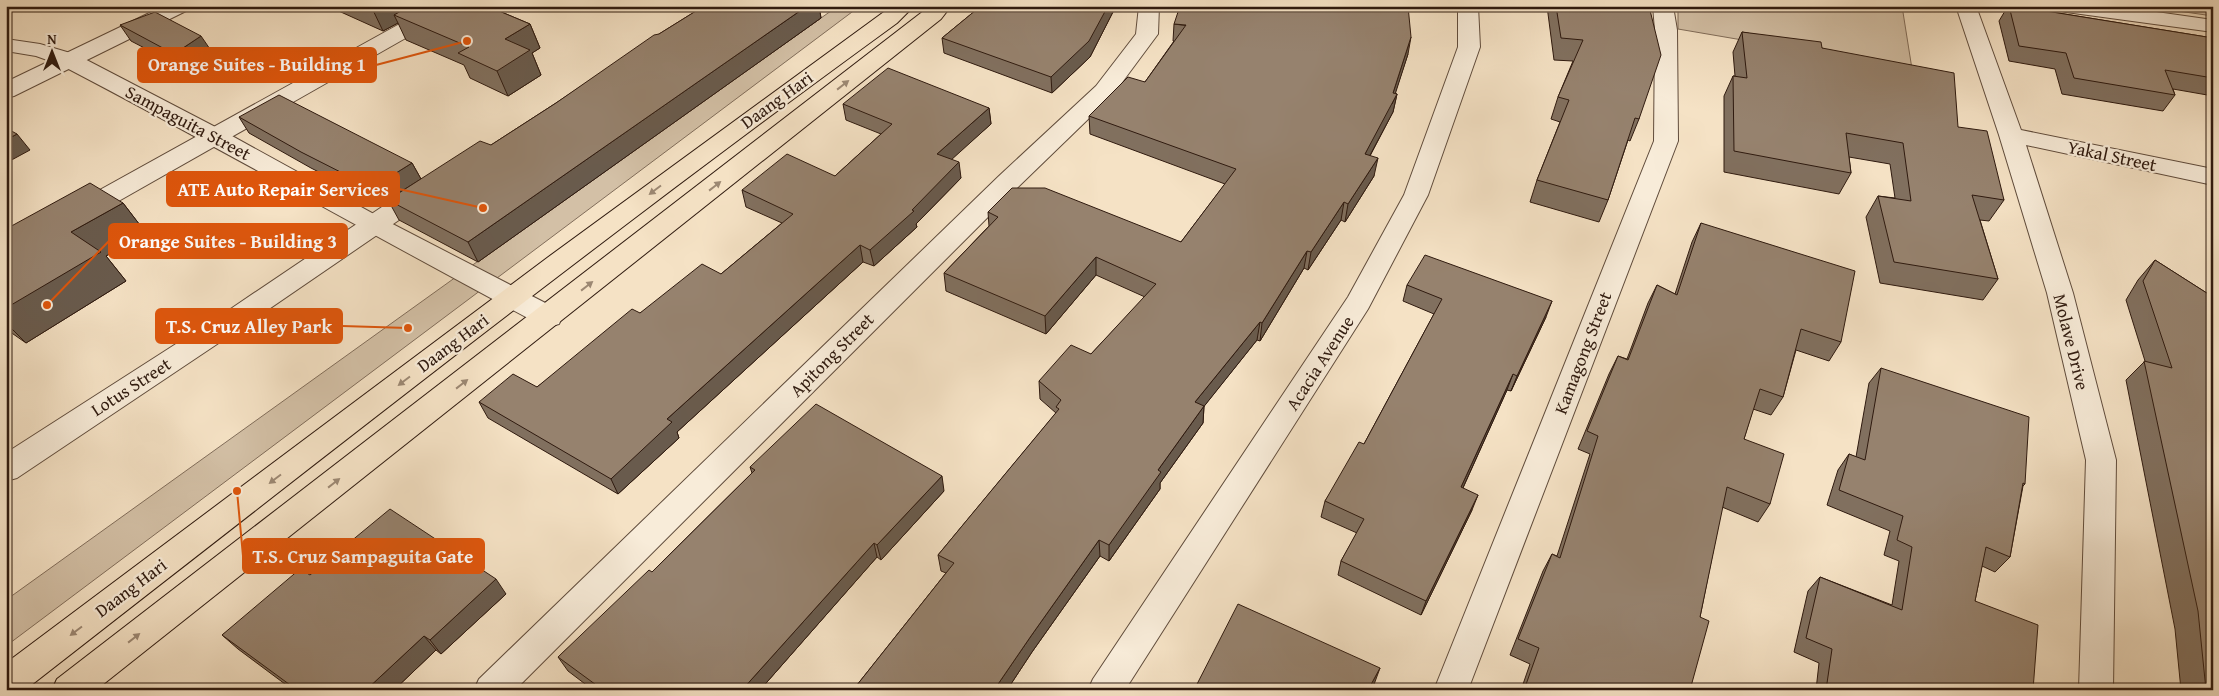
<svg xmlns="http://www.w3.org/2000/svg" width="2219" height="696" font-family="'Gentium Book Plus',serif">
  <rect width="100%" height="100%" fill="#f5e2c5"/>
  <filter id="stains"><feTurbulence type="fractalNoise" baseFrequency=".004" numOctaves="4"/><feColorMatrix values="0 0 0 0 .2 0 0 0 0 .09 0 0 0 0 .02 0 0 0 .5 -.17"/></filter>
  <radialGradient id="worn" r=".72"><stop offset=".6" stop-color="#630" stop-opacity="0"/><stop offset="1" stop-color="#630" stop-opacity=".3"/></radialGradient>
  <g fill="#d3c0a6" stroke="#816d5a">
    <polygon points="838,6 860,6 6,646 6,600 566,198"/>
    <polygon points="1678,6 1902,6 1912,69 1678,29"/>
    <polygon points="2143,6 2212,6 2213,16"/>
  </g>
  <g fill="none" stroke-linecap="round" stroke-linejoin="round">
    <defs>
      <g id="minor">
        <polygon points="164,6 191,6 188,10 14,96 6,98 6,82"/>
        <polygon points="432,6 458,6 455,10 87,219 78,221 69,219 66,213 69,207"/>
        <polygon points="1139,6 1159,6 1158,34 1112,96 1017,188 515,690 474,690 479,679 999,176 1096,86 1136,34"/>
        <polygon points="1653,6 1673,6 1677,30 1678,141 1468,690 1434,690 1654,141 1655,30"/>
        <polygon points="1956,6 1976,6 2021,130 2213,169 2213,185 2026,145 2073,293 2116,460 2113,690 2079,690 2086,460 2047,293 1999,135"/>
        <polygon points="2056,6 2114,6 2213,20 2213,32 2066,12 2059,10"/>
        <polygon points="425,182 434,184 437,190 434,196 250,322 17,478 6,481 6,453 232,308 416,184"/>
      </g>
      <g id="tertiary">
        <polygon points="1458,6 1478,6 1480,47 1428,195 1368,309 1125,690 1088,690 1093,679 1348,297 1404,195 1458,47"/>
        <path d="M 6,39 L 40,44 L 77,55 L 223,131 L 381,218 L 559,310 L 562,317 L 559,324 L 549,327 L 539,324 C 379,239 222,149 61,65 L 36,56 L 6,51 Z"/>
      </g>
      <g id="primary">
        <path d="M 892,6 L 914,6 L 897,23 C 601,238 314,465 25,690 L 6,690 L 6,663 L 547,258 Z"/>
        <polygon points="930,6 951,6 941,19 96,690 52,690 57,679"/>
      </g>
    </defs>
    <use href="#minor" stroke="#604c3c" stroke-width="2"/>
    <use href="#tertiary" stroke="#604c3c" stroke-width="2"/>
    <use href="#primary" stroke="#2f1a0f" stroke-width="2"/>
    <use href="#minor" fill="#f8ecd9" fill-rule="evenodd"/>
    <use href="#tertiary" fill="#f8ecd9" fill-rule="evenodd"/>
    <use href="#primary" fill="#f5e2c5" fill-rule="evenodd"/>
  </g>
  <g fill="#81705f" stroke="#2f1a0f">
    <polygon points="331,6 487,6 530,24 540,48 532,53 541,75 508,96 470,78 464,65 406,40 398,23 383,31 332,8"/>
    <polygon points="704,6 819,6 821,18 478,262 399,220 388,200 491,145 556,103 659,34"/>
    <polygon points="978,6 1116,6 1090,57 1052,93 944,53 942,38 976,10"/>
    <polygon points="1547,6 1649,6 1639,119 1630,141 1628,140 1608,200 1599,222 1530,202 1537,180 1560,122 1551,119 1558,97 1573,61 1554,60"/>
    <polygon points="2008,6 2015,6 2213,38 2213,96 2173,89 2175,95 2163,111 2062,94 2055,69 2009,61 1999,21"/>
    <polygon points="1174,24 1408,54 1395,93 1397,94 1393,112 1370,156 1374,176 1345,222 1341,220 1308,270 1304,268 1260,341 1257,340 1204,406 1203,423 1160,483 1160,489 1109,561 1100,556 1032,652 1007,690 853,690 946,573 941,571 938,555 1056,413 1040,399 1039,381 1091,354 1145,297 1096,275 1046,334 946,291 944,273 989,226 988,212 1181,242 1225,184 1090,134 1089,116 1145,82 1174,41 1173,41"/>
    <polygon points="120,25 212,52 185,69 131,41"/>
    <polygon points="1742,32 1822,48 1958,127 2004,200 1989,221 1980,220 1998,279 1983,300 1880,283 1866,217 1878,196 1895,198 1890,164 1849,157 1851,173 1839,194 1724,172 1724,96 1733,76 1735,76 1733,52"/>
    <polygon points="843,104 989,108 991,124 951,159 961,178 916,224 917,227 874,266 863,262 677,432 679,438 618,494 488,418 479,402 537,387 640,313 721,274 782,223 746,207 742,190 835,176 881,134 846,120"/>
    <polygon points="239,117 412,163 421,179 381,204 311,168 249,133"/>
    <polygon points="123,203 146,233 106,256 126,281 26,343 6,329 6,229"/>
    <polygon points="1701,223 1841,342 1829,361 1796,350 1783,397 1771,415 1753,409 1744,439 1770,504 1758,522 1722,507 1700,617 1690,690 1521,690 1530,664 1510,655 1543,571 1552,554 1557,556 1590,454 1578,449 1609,374 1618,356 1627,359 1648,303 1657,285 1675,294 1692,242"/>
    <polygon points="2155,260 2213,297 2213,690 2181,690 2175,629 2126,380 2145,361 2126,300 2138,280"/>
    <polygon points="1407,285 1546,317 1511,391 1507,390 1463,488 1472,510 1421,615 1338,575 1341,561 1357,533 1321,517 1325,501 1364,444 1434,314 1403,301"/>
    <polygon points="1881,368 2025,484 2023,486 2010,557 1995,572 1982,566 1975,601 2033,690 1816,690 1819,663 1794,652 1808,591 1820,577 1892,605 1899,561 1884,555 1890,531 1827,505 1838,470 1849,454 1856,457 1869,383"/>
    <polygon points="750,467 944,491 881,560 877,557 760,690 593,690 568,671 558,657 652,572 752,473"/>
    <polygon points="310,575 506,594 441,654 436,650 394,690 293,690 238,649 222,635"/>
  </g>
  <g fill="#695b4d" stroke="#2f1a0f">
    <polygon points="371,6 428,6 394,15 398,23 383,31"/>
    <polygon points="807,6 819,6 821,18 478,262 468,242"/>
    <polygon points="1108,6 1116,6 1090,57 1052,93 1051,77"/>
    <polygon points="530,24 540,48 532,53 541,75 508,96 497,71 505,39"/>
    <polygon points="201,36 212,52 185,69 174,54"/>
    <polygon points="1411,37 1408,54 1392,104 1397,94 1393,112 1361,172 1365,154 1393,93"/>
    <polygon points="989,108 991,124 940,170 937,154"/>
    <polygon points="17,134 30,150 6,163 6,140"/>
    <polygon points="1378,158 1374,176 1345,222 1348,204"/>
    <polygon points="959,162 961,178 916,224 917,227 874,266 870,250"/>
    <polygon points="412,163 421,179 381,204 372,188"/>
    <polygon points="1344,202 1341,220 1308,270 1311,252"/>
    <polygon points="123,203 146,233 106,256 126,281 26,343 6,323 6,308 71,232"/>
    <polygon points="860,245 863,262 677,432 679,438 618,494 611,479 667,419"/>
    <polygon points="1307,251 1304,268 1260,341 1262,323"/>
    <polygon points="1096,257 1096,275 1046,334 1045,316"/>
    <polygon points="1552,301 1546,317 1511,391 1517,376"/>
    <polygon points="1260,322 1257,340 1194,419 1195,402"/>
    <polygon points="1513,374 1507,390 1456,503 1461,487"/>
    <polygon points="1204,406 1203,423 1160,483 1160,489 1109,561 1109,545 1158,470"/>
    <polygon points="942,476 944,491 881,560 877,545"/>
    <polygon points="1478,495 1472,510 1421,615 1426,601"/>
    <polygon points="1099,540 1100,556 1032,652 1007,690 994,690 1031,636"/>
    <polygon points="874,543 877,557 760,690 742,690"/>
    <polygon points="496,579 506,594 441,654 430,640"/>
    <polygon points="424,636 436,650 394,690 366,690"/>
    <polygon points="1380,668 1372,690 1368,690"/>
  </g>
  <g fill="#96826e" stroke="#2f1a0f">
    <polygon points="410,6 487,6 530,24 505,39 530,50 497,71 458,53 469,47 394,15"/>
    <polygon points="704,6 807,6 468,242 388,200 480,141 491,145 556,103 654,35 659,34"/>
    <polygon points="978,6 1108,6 1089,41 1051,77 942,38 976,10"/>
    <polygon points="1180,6 1408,6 1411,37 1393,93 1397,94 1365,154 1378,158 1348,204 1344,202 1311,252 1307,251 1262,323 1260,322 1195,402 1204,406 1158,470 1161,472 1109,545 1099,540 1031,636 994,690 853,690 954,563 938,555 1059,409 1056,407 1061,400 1039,381 1071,345 1091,354 1156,284 1096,257 1045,316 944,273 998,217 988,212 1012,188 1045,188 1181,242 1236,169 1089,116 1128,77 1145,82 1186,25 1174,24"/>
    <polygon points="1556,6 1649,6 1661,55 1639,119 1635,118 1608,200 1537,180 1569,100 1558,97 1583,40 1561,38"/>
    <polygon points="2009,6 2015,6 2213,38 2213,78 2165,70 2175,95 2074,78 2066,53 2019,46"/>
    <polygon points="155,12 201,36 174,54 120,25"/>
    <polygon points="1742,32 1821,42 1822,48 1954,73 1958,127 1987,131 2004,200 1972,195 1998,279 1894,262 1878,196 1911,201 1903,143 1846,133 1851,173 1734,151 1733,76 1747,78"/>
    <polygon points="888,68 989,108 937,154 959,162 912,210 914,211 870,250 860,245 667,419 672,422 611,479 479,402 513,374 537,387 632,309 640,313 702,264 721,274 793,214 742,190 787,154 835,176 892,124 843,104"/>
    <polygon points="279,95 412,163 372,188 301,152 239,117"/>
    <polygon points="6,128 17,134 6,140"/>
    <polygon points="90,183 123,203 71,232 101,252 6,308 6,229"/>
    <polygon points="1701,223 1855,271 1841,342 1801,329 1783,397 1760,389 1744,439 1784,454 1770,504 1727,487 1700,617 1709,621 1690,690 1524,690 1539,648 1518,639 1552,554 1560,558 1598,436 1587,431 1618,356 1628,360 1657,285 1677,295"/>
    <polygon points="1425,255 1552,301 1517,376 1513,374 1461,487 1478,495 1426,601 1341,561 1364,519 1325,501 1359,442 1364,444 1442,299 1407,285"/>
    <polygon points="2155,260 2213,297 2213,690 2206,690 2198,611 2144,361 2172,368 2143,281"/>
    <polygon points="1881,368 2029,417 2025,484 2023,483 2010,557 1986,547 1975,601 2038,625 2033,690 1826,690 1832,649 1806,638 1820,577 1902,610 1912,547 1897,540 1903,516 1839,490 1849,454 1865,460"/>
    <polygon points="816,404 942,476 877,545 874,543 742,690 603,690 558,657 649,570 652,572 755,470 750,467"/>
    <polygon points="390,509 496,579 430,640 424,636 366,690 297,690 222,635 300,569 310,575"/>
    <polygon points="1238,604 1380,668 1368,690 1194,690"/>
  </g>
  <defs><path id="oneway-solid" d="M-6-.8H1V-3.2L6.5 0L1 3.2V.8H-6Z" transform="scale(1.25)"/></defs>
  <g fill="#9c8873">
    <use href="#oneway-solid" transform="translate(843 85) rotate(-38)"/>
    <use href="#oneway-solid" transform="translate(715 186) rotate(-38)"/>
    <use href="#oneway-solid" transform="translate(655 190) rotate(143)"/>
    <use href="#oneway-solid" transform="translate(587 286) rotate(-38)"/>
    <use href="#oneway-solid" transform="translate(404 381) rotate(143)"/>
    <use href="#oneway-solid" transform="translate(462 384) rotate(-38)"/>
    <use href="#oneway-solid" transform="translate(275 479) rotate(143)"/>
    <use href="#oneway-solid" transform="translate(334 483) rotate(-38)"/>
    <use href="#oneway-solid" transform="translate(76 631) rotate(143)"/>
    <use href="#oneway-solid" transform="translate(134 638) rotate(-38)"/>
  </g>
  <g text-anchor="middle" stroke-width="4.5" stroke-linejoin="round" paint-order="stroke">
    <g font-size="18" fill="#2f1a0f" stroke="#f8ecd9">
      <text transform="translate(777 100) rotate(-36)" y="6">Daang Hari</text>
      <text transform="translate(188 123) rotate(28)" y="6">Sampaguita Street</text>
      <text transform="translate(2112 156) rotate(12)" y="6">Yakal Street</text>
      <text transform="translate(2071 342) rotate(76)" y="6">Molave Drive</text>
      <text transform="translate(453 343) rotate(-37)" y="6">Daang Hari</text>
      <text transform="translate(1583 353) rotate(-69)" y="6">Kamagong Street</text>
      <text transform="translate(832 355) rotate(-45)" y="6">Apitong Street</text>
      <text transform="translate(1320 363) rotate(-57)" y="6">Acacia Avenue</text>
      <text transform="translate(131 387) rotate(-33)" y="6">Lotus Street</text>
      <text transform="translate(131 588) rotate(-37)" y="6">Daang Hari</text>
    </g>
  </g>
  <path fill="none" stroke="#df560c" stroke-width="2" d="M467 41L376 65M483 208L399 189M47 305L109 241M408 328L342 326M237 491L243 556"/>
  <g fill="#df560c" stroke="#f8ecd9" stroke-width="2">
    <circle cx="467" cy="41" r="5"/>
    <circle cx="483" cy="208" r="5"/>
    <circle cx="47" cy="305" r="5"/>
    <circle cx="408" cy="328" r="5"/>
    <circle cx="237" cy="491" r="5"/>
  </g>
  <g fill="#df560c" stroke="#df560c" stroke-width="2">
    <rect x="138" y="48" width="238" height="34" rx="5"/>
    <rect x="167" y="172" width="232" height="34" rx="5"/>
    <rect x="109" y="224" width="238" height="34" rx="5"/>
    <rect x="156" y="309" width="186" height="34" rx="5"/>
    <rect x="243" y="539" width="241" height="34" rx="5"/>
  </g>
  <g font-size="19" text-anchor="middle" font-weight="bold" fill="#fff">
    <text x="257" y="71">Orange Suites - Building 1</text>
    <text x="283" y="196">ATE Auto Repair Services</text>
    <text x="228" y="248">Orange Suites - Building 3</text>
    <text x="249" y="333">T.S. Cruz Alley Park</text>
    <text x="363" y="563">T.S. Cruz Sampaguita Gate</text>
  </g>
  <rect width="2219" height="696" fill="none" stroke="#f5e2c5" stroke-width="25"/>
  <rect x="8" y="8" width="2204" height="681" fill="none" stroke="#2f1a0f" stroke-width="2.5"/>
  <rect x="12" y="12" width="2194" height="671" fill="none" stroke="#2f1a0f"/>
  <g transform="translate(52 52)" stroke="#f8ecd9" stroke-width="4" paint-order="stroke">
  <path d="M0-4L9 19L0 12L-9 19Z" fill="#2f1a0f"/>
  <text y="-8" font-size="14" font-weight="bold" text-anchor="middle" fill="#2f1a0f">N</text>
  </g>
  <rect width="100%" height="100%" filter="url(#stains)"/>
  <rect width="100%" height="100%" fill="url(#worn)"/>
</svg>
